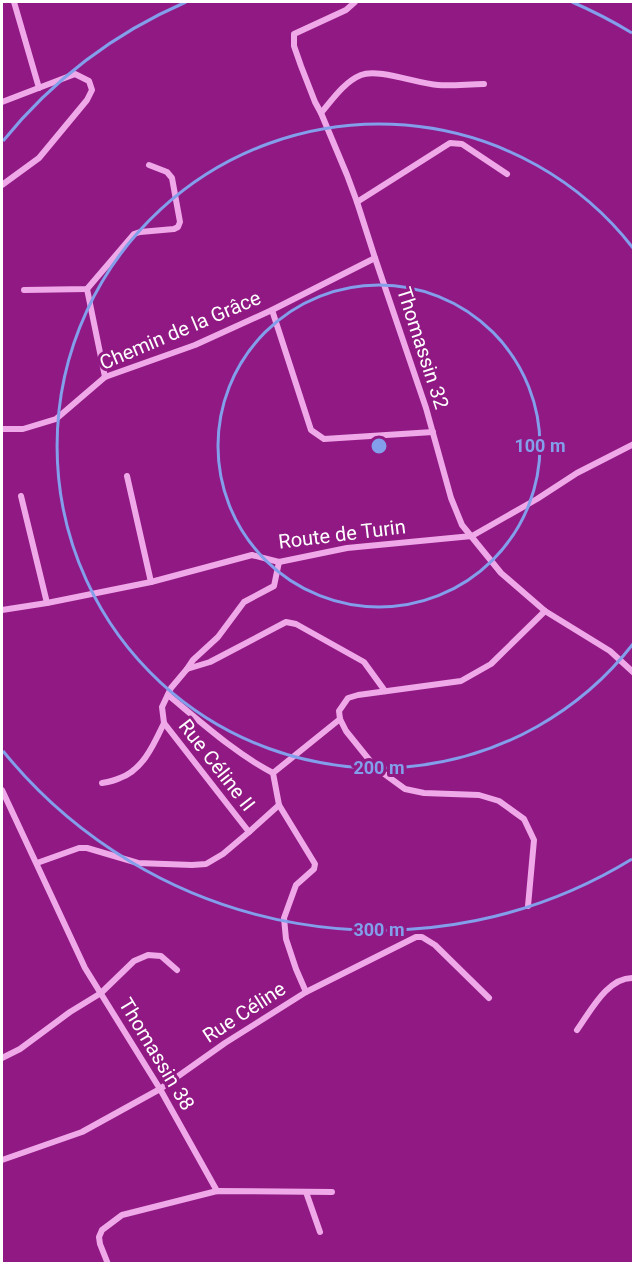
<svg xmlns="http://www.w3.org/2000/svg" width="635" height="1265" font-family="Roboto,sans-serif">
  <rect width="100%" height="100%" fill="#911984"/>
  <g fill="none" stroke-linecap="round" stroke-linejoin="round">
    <g stroke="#efa8e8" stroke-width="6">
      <polyline points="14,2 39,88"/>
      <polyline points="355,2 346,10 294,34 294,46 301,66 315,102 321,113 347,175 357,202 375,258 426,408 451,498 462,525 501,573 545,611 610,651 634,673"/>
      <polyline points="2,102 75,74 89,81 92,90 87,100 39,158 2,185"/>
      <path d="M 321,113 C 332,100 344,82 361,75 C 378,68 418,84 438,85 C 453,86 469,84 484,84"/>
      <polyline points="357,202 450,143 462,144 507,174"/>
      <polyline points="87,289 105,377"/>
      <polyline points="24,290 87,289 134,234 140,232 174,229 178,227 180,222 172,178 167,172 149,165"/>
      <polyline points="272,310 311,430 324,439 433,432"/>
      <polyline points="2,429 23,429 56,419 105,377 195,345 272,310 375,258"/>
      <polyline points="127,476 151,582"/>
      <polyline points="21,496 47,603"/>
      <polyline points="2,610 47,603 151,582 252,555 279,562 347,548 472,536 537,499 577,473 634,444"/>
      <polyline points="187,669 193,660 218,637 244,602 274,586 279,562"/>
      <path d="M 168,695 C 202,723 235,753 273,773"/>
      <path d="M 102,783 C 108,782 114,781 120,778 C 143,770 154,744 164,723"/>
      <polyline points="2,790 85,968 160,1089 217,1191"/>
      <polyline points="249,832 164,723 162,707 171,688 187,669 210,662 286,622 296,624 364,662 385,691"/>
      <polyline points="37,863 79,848 87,848 138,863 192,865 206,864 223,854 249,832 279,805"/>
      <polyline points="528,906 534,840 524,819 499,801 479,795 424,793 405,789 379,770 371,762 346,731 340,719 339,711 348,698 358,695 461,681 491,664 545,611"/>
      <polyline points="306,992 296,969 286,939 284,918 296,885 314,869 315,864 279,805 273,773 340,719"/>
      <path d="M 577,1030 C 590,1012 608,976 634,978"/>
      <polyline points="2,1058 20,1049 70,1012 101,993 134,961 148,955 161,956 177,970"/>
      <polyline points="2,1160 82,1132 160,1089 225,1043 306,992 416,937 422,937 435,945 489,998"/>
      <polyline points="306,1192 320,1232"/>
      <polyline points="108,1264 100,1244 99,1237 102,1230 122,1215 217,1191 332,1192"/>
    </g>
  </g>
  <g fill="none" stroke="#839eea" stroke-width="3">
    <circle cx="379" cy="446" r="161"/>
    <path d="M633 644A322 322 0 1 1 633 248"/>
    <path d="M632 859A484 484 0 0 1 3 751M3 141A484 484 0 0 1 186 2M572 2A484 484 0 0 1 632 33"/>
  </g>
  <g text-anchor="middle" stroke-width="6" stroke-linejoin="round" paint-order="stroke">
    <g font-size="20" fill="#fff" stroke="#911984">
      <text transform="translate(180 330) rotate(-23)" y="7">Chemin de la Grâce</text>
      <text transform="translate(423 348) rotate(72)" y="7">Thomassin 32</text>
      <text transform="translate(342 534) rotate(-7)" y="7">Route de Turin</text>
      <text transform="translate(217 765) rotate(52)" y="7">Rue Céline II</text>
      <text transform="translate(244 1012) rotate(-33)" y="7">Rue Céline</text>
      <text transform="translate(157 1054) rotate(59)" y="7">Thomassin 38</text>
    </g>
  </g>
  <circle cx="379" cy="446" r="9" fill="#839eea" stroke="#911984" stroke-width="3"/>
  <g font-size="18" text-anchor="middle" font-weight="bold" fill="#839eea" stroke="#911984" stroke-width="6" stroke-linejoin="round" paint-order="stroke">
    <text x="540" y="452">100 m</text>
    <text x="379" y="774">200 m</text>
    <text x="379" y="936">300 m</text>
  </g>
  <rect width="635" height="1265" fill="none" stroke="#ffffff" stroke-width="6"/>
</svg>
